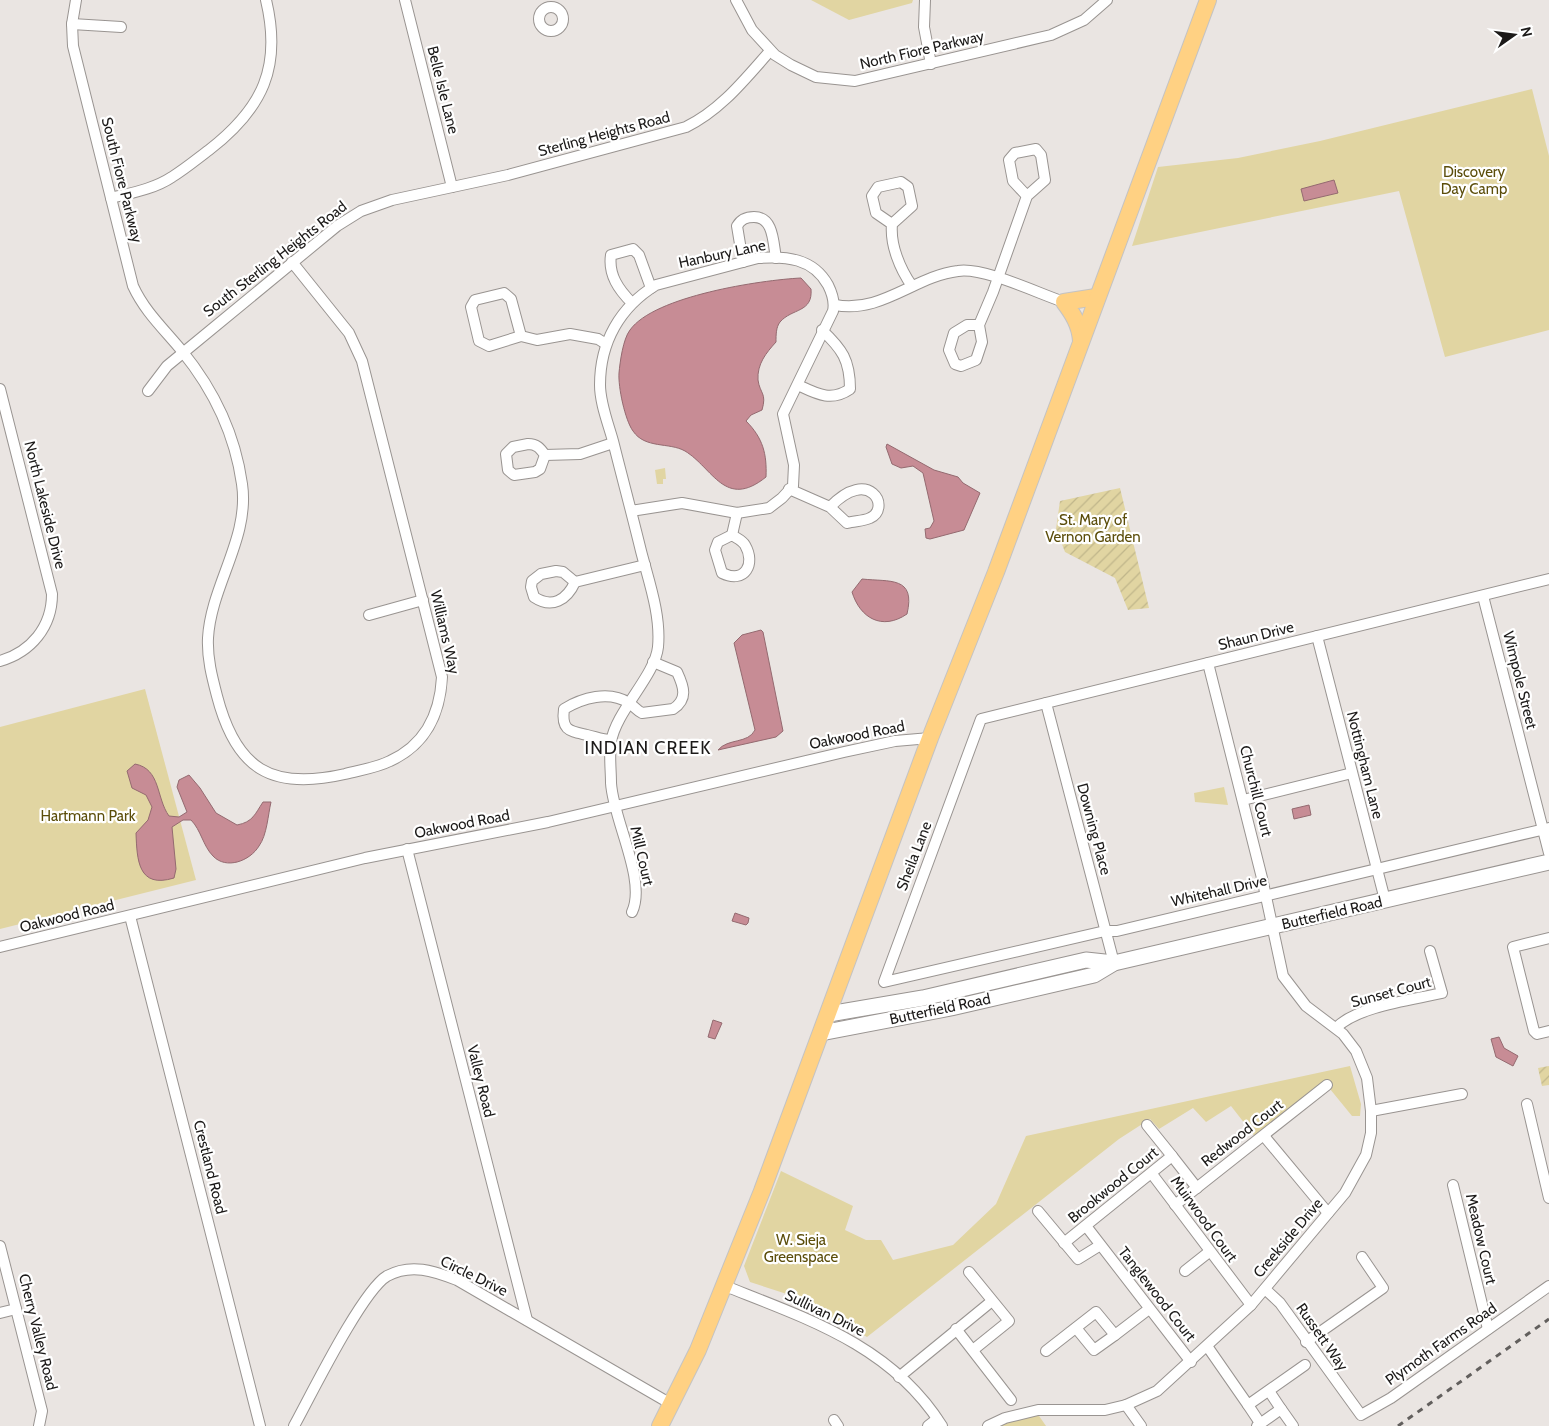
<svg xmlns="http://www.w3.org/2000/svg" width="1549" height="1426" font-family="Cabin,sans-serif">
  <defs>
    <pattern id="garden-furrows" width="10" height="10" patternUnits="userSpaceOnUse" patternTransform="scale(1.25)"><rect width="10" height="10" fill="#e1d5a2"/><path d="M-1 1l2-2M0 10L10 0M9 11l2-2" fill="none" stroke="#c0b68b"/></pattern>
  </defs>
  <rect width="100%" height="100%" fill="#eae5e2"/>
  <g fill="#e1d5a2">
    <polygon points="811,0 913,0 912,3 849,20"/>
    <polygon points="1532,89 1549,156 1549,330 1445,357 1399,191 1132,246 1158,167 1238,158 1320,141"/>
    <polygon points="665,468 666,479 663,479 663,484 657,484 655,470"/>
    <polygon points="145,689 196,880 0,929 0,727"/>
    <polygon points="1224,787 1228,805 1195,802 1194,793"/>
    <polygon points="1350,1066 1361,1104 1360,1116 1352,1116 1330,1089 1333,1086 1327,1079 1256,1138 1231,1106 1206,1122 1193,1108 1159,1129 1150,1119 1119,1139 867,1337 793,1296 750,1282 744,1266 781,1171 853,1206 845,1230 866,1240 881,1240 893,1260 953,1245 996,1204 1026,1136"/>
    <polygon points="1037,1413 1046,1426 997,1426 1023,1414"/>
  </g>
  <g fill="url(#garden-furrows)">
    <polygon points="1120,488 1149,608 1128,610 1115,578 1065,552 1056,529 1060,501"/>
    <polygon points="1549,1066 1549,1085 1542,1086 1538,1068"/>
  </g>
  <g fill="#c78c95" stroke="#946a70">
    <polygon points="1334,180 1338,193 1304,201 1301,189"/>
    <path d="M 801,278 L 811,289 C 813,313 792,308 780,322 C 776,327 776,335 776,342 C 766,353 757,364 758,380 C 760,394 767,393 762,410 L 751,415 L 746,421 C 763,438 767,454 766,477 C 725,510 713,468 685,451 C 669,442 645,449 633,431 C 625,420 618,387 619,373 C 620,362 623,339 630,330 C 654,296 761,280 801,278 Z"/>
    <polygon points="887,444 934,470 958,477 963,483 980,493 964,530 930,539 926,538 925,529 930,528 934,521 923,473 913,466 901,468 892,464 886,447"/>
    <path d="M 862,579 C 890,582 916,576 907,614 C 882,631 860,618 852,592 Z"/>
    <path d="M 761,630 L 763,632 L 783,731 L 776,737 L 718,750 C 728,738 748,744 755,730 L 734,643 L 742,635 Z"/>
    <path d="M 135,764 C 161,769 156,798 169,816 L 179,817 L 187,812 L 177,787 L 179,780 L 189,775 L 200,788 L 216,813 L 237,825 C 253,822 255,814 263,802 L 271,802 C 268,815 267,835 259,846 C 250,861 226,870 213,856 C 203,846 201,830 191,820 L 183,820 L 172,827 L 176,869 L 174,878 C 138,889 137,860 136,833 L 148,820 L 152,807 L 146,795 L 132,788 L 127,771 Z"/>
    <polygon points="1309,805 1311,815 1294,819 1292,809"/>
    <polygon points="735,913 749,918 748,923 746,925 732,921"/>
    <polygon points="713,1020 722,1023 715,1039 708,1037"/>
    <polygon points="1499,1037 1504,1048 1518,1056 1513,1066 1496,1057 1491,1039"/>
  </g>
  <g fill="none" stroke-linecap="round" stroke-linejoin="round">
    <defs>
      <g id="minor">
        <path d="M 76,0 L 72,24 L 73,46 L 133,286 C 145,312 164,329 182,351 C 213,389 235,434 242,484 C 250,538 211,585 208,638 C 207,658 212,677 217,696 C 236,769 271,791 345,774 C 360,770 376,768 390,761 C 425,745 440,715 442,677 L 362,361 L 349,333 L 292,262"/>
        <polyline points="405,0 452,187"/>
        <polyline points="736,0 752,30 775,55 791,65 816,77 855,81 1051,35 1084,20 1107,0"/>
        <polyline points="925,0 924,27 931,64"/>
        <circle cx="551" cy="19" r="12"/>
        <polyline points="72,24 121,27"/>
        <path d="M 111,198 C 131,193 154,189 172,177 C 185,169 197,159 209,150 C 263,108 282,67 266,0"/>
        <path d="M 892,224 L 876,213 L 872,196 L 878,187 L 901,182 L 908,187 L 912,206 L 892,224 C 890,245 900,269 912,286"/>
        <path d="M 743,262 L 737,226 C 741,219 746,217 754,217 C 774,217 773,243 776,258"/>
        <path d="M 632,303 C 619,290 608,275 611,255 L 633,249 L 639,255 L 651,288"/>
        <path d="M 835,305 C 881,314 915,276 958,271 C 984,267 1037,293 1064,302"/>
        <polyline points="979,325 967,325 954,333 949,350 955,364 961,366 976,360 982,342 979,325 993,292 1027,196 1045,180 1041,155 1036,149 1015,153 1009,160 1013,181 1027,196"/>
        <polyline points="521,336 511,299 504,293 475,300 471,307 479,341 489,346 521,336 537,340 570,334 598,339 606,344"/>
        <path d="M 798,385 C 817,394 831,402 850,389 C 850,360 842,349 822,330"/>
        <path d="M 0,389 L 52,594 C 52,627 31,652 0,661"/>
        <path d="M 148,391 L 167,366 L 337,226 L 361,211 L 392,200 L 508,175 L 686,127 C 721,110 745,79 770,51"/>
        <path d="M 528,444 C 537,444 540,448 545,455 L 540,469 L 535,472 L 514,475 L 508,470 L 506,454 L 513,447 Z"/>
        <polyline points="545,455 580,454 613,443"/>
        <path d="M 789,489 L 830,507 L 847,523 C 854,521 864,521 870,518 C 892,508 869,466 830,507"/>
        <path d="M 631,511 L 682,503 L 737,513 L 769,508 L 782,498 L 793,486 L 794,465 L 783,414 L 833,311 C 835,302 832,293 828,285 C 813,258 786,256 758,258 L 656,285 C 620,307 600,342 600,385 C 600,403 608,423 613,441 C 622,477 632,514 641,551 C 649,582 661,615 658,647 C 655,676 616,711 611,742 C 609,755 611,770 611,783 C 613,820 647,880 632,912"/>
        <path d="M 732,535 C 736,538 742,540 745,545 C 756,564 745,584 722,573 L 715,550 L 718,542 Z"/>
        <polyline points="732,535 737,513"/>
        <path d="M 556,571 L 563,572 L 575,582 C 567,600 552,609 534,597 L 531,587 L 532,581 L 541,574 Z"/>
        <polyline points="1549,579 981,719 884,982 1105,931 1117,931 1549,828"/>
        <polyline points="575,582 645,565"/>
        <polyline points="1483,596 1549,853"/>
        <polyline points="369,615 423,600"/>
        <polyline points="1317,636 1385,900"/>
        <polyline points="1046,703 1114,963"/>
        <path d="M 611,740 C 602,740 596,737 587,735 C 570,731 561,731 564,709 C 582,698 609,690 629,703 C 634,706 636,710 642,713 L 673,709 C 688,699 684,687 677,672 L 653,662"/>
        <polyline points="1243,800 1352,773"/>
        <polyline points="407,849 527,1320"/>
        <polyline points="130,916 260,1426"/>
        <polyline points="1549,938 1513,947 1534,1031 1537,1034 1549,1031"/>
        <polyline points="0,947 365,858 548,822 844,752 895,741 930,738"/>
        <path d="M 1337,1027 C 1359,1006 1412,1000 1442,993 L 1430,951"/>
        <polyline points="1527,1104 1549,1198"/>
        <polyline points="1371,1111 1462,1094"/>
        <polyline points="1264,1136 1328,1213"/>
        <polyline points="1172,1156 1197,1188"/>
        <polyline points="1152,1174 1251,1305"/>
        <polyline points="1453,1185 1488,1329"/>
        <polyline points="1175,1205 1327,1085"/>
        <polyline points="1038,1211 1078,1259 1099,1246"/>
        <polyline points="1086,1226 1191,1362"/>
        <polyline points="1064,1243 1172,1156 1147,1125"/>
        <polyline points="0,1246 42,1411 39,1426"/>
        <polyline points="1185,1271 1209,1252"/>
        <polyline points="969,1272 1009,1321 973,1350"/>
        <path d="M 725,1286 C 808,1319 892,1346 942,1426"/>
        <polyline points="1265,1289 1280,1303 1361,1415 1391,1398 1549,1286"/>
        <polyline points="0,1313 16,1309"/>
        <polyline points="1076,1328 1094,1350 1115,1335"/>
        <polyline points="956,1329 1011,1400"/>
        <polyline points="1306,1342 1383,1288 1362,1257"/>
        <polyline points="1207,1346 1248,1405 1305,1365"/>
        <polyline points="1046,1351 1096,1312 1115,1335 1149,1309"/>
        <polyline points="899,1377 992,1301"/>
        <polyline points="1269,1391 1281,1409"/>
        <polyline points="1126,1405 1141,1426"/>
        <polyline points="1248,1405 1260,1423"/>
        <polyline points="834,1420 838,1426"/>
        <path d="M 294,1426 C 311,1395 362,1291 387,1276 C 411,1263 434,1271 457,1280 L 671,1404"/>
        <polyline points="928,1426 937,1419"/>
        <polyline points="988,1426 1005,1418 1038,1410 1105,1410 1126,1405 1157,1391 1251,1305 1345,1193 1366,1155 1371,1133 1371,1111 1367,1078 1356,1051 1343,1034 1306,1006 1283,976 1262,878 1208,663"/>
        <polyline points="1257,1426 1281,1409 1293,1426"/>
      </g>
      <g id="secondary">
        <polyline points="829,1014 923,998 1086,960 1114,963"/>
        <polyline points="821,1033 951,1008 1094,975 1114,963 1549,862"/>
      </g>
      <g id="primary">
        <path d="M 1081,341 C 1080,325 1073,314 1064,302 L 1096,297"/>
        <polyline points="660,1426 698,1350 762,1191 930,738 996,572 1208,0"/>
      </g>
    </defs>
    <use href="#minor" stroke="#999491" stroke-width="12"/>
    <use href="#secondary" stroke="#999491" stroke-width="17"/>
    <use href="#primary" stroke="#c4c3c3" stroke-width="18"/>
    <use href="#minor" stroke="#fff" stroke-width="10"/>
    <use href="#secondary" stroke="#fff" stroke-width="15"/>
    <use href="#primary" stroke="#ffd183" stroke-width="16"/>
    <polyline stroke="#625f5d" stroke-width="3" stroke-dasharray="6 6" stroke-linecap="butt" points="1398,1426 1549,1319"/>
  </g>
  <g text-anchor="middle" stroke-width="4.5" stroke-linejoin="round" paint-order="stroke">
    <g font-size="15" fill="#1c1a19" stroke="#fff">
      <text transform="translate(922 50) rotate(-13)" y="5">North Fiore Parkway</text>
      <text transform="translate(443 90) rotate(76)" y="5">Belle Isle Lane</text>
      <text transform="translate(604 134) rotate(-15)" y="5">Sterling Heights Road</text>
      <text transform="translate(122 180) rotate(76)" y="5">South Fiore Parkway</text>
      <text transform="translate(722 254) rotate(-12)" y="5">Hanbury Lane</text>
      <text transform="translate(275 259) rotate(-38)" y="5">South Sterling Heights Road</text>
      <text transform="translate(45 505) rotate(76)" y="5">North Lakeside Drive</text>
      <text transform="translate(445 632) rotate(77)" y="5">Williams Way</text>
      <text transform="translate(1256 636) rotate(-14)" y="5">Shaun Drive</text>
      <text transform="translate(1520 680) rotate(76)" y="5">Wimpole Street</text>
      <text transform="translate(857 735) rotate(-11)" y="5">Oakwood Road</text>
      <text transform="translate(1365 765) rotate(76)" y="5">Nottingham Lane</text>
      <text transform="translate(1256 791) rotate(76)" y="5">Churchill Court</text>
      <text transform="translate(462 824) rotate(-11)" y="5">Oakwood Road</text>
      <text transform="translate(1094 829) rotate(75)" y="5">Downing Place</text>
      <text transform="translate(642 856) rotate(77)" y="5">Mill Court</text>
      <text transform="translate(914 856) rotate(-69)" y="5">Sheila Lane</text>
      <text transform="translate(1219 891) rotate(-13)" y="5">Whitehall Drive</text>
      <text transform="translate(1332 913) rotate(-13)" y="5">Butterfield Road</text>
      <text transform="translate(67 916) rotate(-14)" y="5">Oakwood Road</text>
      <text transform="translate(1391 992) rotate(-15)" y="5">Sunset Court</text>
      <text transform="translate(940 1009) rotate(-12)" y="5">Butterfield Road</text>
      <text transform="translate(481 1081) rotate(76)" y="5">Valley Road</text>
      <text transform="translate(1242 1133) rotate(-38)" y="5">Redwood Court</text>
      <text transform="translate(210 1167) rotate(76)" y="5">Crestland Road</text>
      <text transform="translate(1113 1185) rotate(-39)" y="5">Brookwood Court</text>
      <text transform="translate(1204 1219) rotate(54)" y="5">Muirwood Court</text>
      <text transform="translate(1288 1238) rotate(-50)" y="5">Creekside Drive</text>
      <text transform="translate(1481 1239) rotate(77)" y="5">Meadow Court</text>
      <text transform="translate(474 1276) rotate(26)" y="5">Circle Drive</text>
      <text transform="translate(1157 1294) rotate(52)" y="5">Tanglewood Court</text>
      <text transform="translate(825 1313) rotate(26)" y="5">Sullivan Drive</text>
      <text transform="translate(38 1332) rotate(76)" y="5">Cherry Valley Road</text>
      <text transform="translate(1322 1337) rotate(55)" y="5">Russett Way</text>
      <text transform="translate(1441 1344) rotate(-35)" y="5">Plymoth Farms Road</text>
    </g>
    <g font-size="15" fill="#5b4d0a" stroke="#fff">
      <text x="1474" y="177">Discovery<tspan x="1474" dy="17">Day Camp</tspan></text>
      <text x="1093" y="525">St. Mary of<tspan x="1093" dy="17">Vernon Garden</tspan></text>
      <text x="88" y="821">Hartmann Park</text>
      <text x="801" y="1245">W. Sieja<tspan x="801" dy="17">Greenspace</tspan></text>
    </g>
    <g font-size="18" letter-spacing="1" fill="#1c1a19" stroke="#fff">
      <text x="648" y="754">INDIAN CREEK</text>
    </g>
  </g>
  <g transform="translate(1514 35) rotate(76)" stroke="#ffffff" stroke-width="4" paint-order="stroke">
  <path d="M0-4L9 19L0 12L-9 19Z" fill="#1c1a19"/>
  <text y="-8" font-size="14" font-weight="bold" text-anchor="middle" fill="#1c1a19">N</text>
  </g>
</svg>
